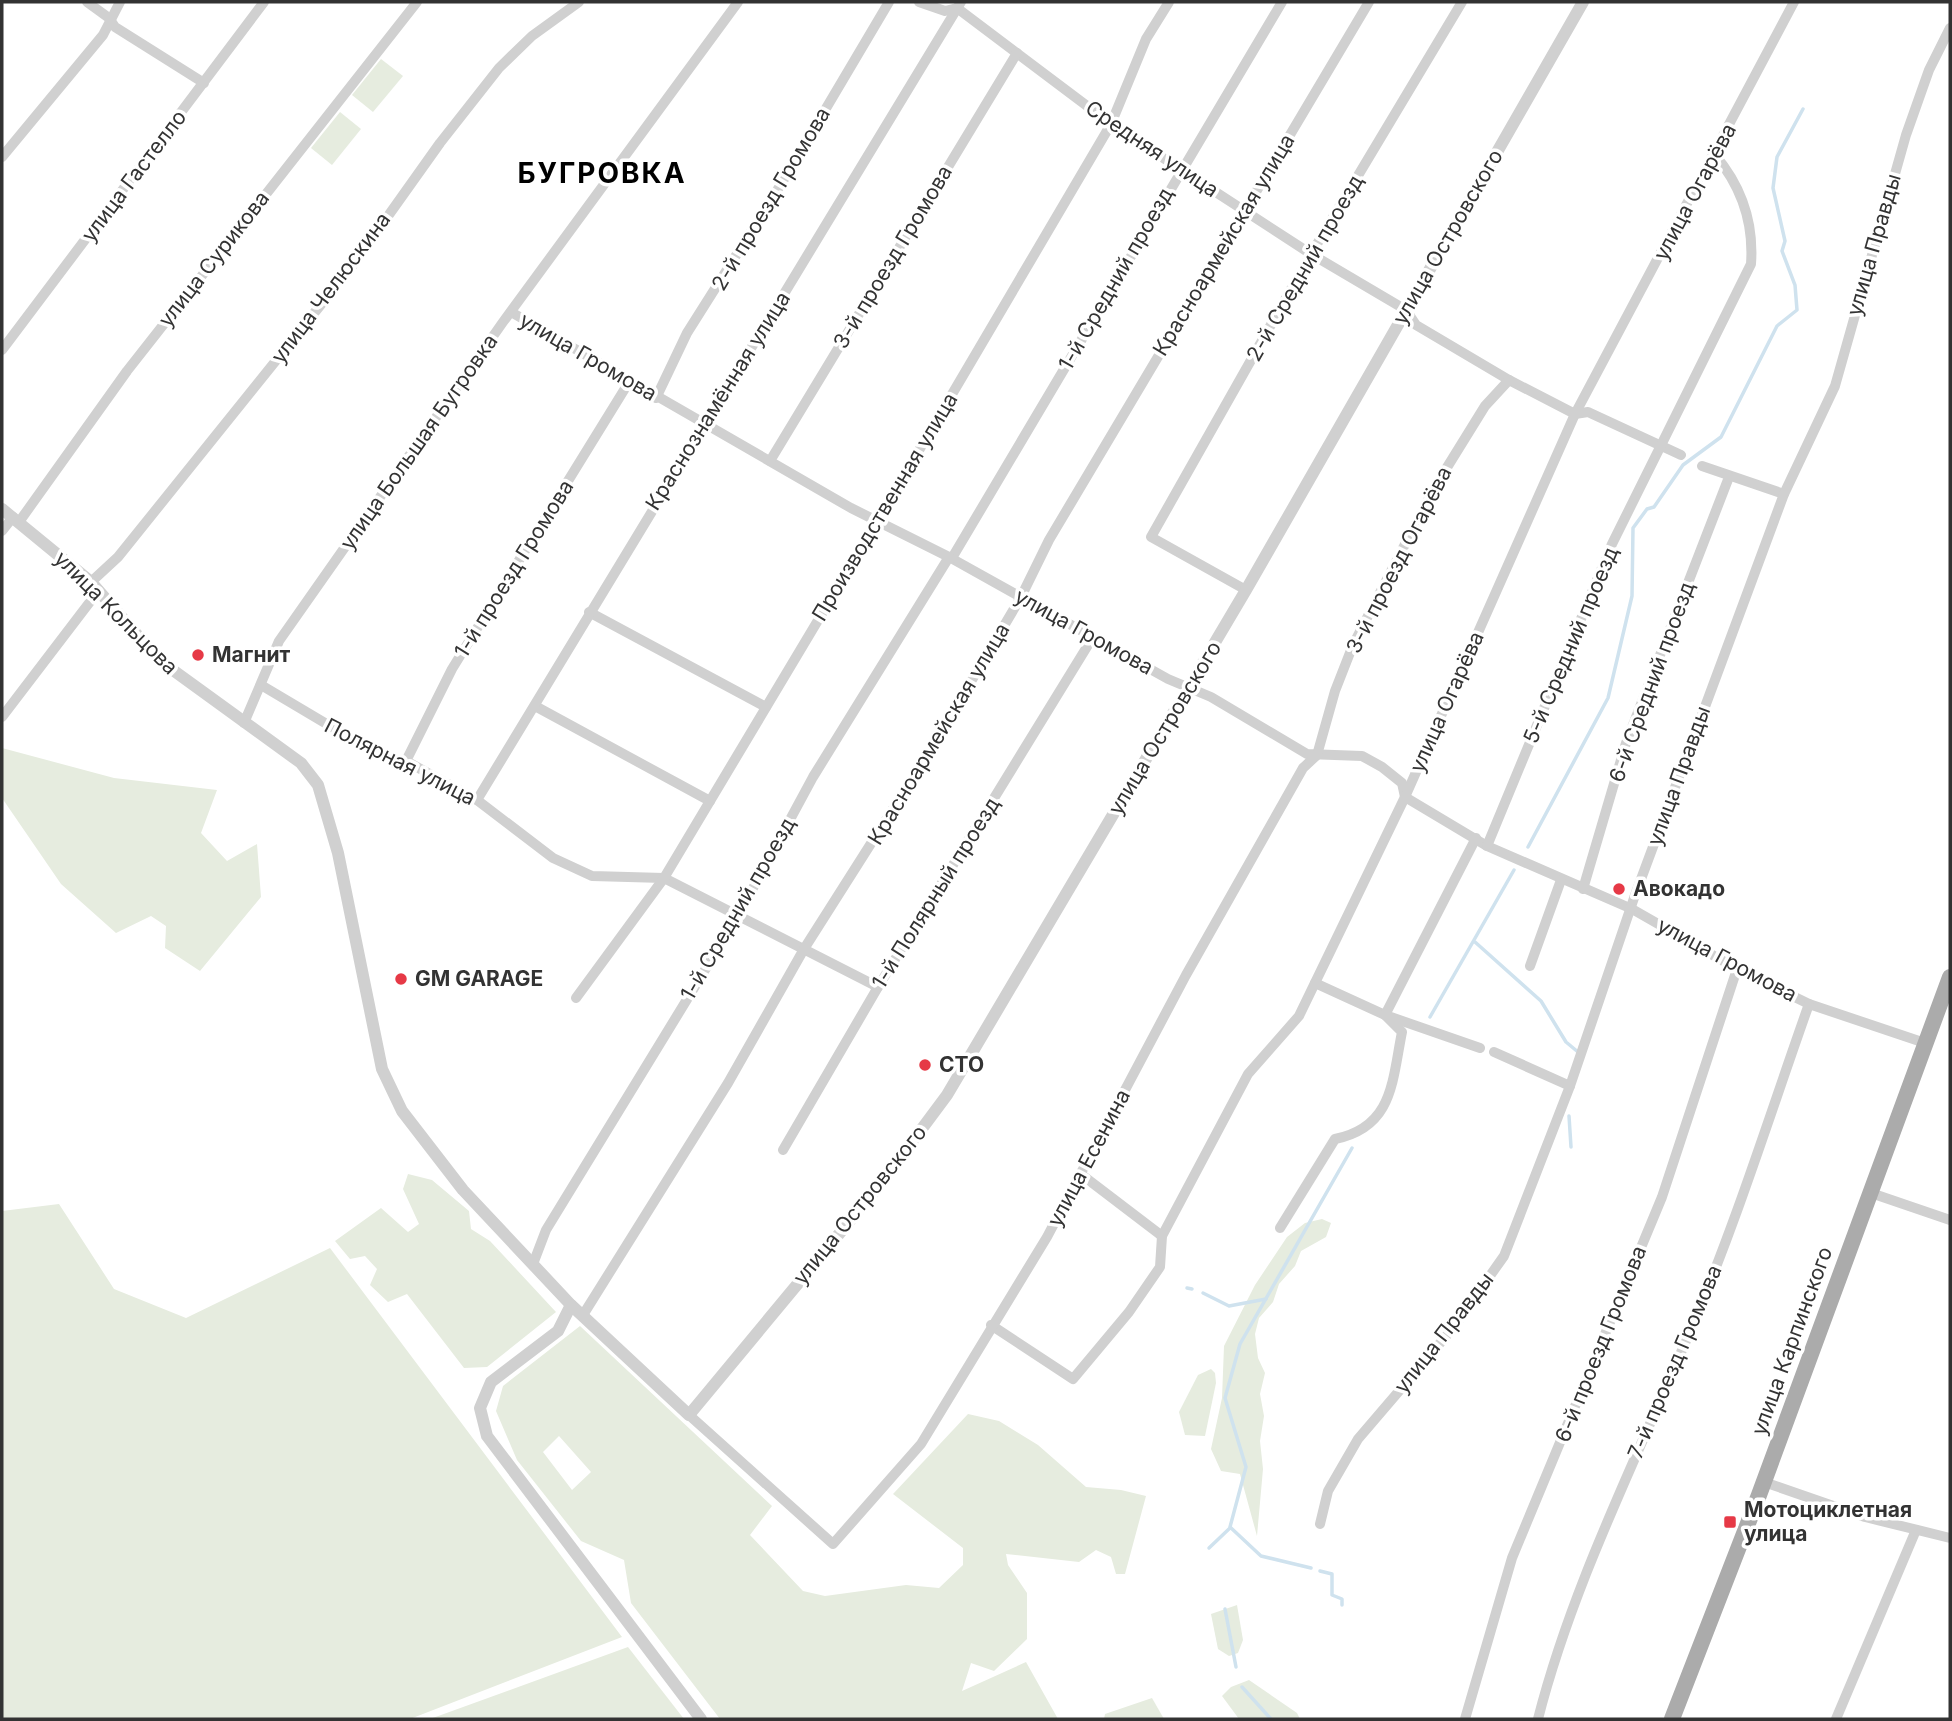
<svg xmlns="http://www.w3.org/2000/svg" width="1952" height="1721" font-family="Inter,sans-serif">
  <rect width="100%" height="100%" fill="#fff"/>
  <g fill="#e6ecdf" fill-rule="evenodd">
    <polygon points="381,59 403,76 373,112 352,95"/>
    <polygon points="340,112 361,129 332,165 311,148"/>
    <polygon points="2,748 114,778 217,790 201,833 227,861 257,844 261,897 200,971 165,948 166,926 151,916 116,933 61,884 2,798"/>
    <polygon points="408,1174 432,1180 469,1211 471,1229 490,1241 556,1312 487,1367 464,1368 407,1294 388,1302 370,1285 377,1269 365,1256 350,1259 335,1241 381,1208 408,1232 419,1224 403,1189"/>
    <polygon points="59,1204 114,1289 186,1318 330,1248 622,1637 410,1719 2,1719 2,1211"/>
    <polygon points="1322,1219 1331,1223 1326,1237 1301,1251 1295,1266 1279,1284 1273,1302 1259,1318 1255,1334 1258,1358 1265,1373 1260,1394 1264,1416 1260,1441 1263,1469 1257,1536 1240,1474 1221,1471 1211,1449 1222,1398 1224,1346 1255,1285 1287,1237 1305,1223"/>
    <path d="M 580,1326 L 772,1506 L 750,1535 L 803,1591 L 825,1596 L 906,1585 L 939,1588 L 963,1565 L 963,1548 L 893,1494 L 968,1414 L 999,1421 L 1038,1445 L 1086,1487 L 1121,1490 L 1146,1496 L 1125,1574 L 1116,1574 L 1111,1557 L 1096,1550 L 1079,1562 L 1006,1554 L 1008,1565 L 1027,1593 L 1027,1639 L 994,1671 L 971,1663 L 962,1691 L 1026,1662 L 1058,1719 L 720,1719 L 631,1603 L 624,1560 L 581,1541 L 517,1460 L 496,1411 L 503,1386 ZM 559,1436 L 591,1472 L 572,1490 L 543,1452 Z"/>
    <polygon points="1211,1369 1215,1373 1216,1383 1205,1436 1185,1435 1179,1412 1198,1375"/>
    <polygon points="1237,1605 1243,1640 1238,1653 1229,1656 1218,1649 1211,1614"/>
    <polygon points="628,1647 684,1719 430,1719"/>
    <polygon points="1249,1680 1297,1713 1300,1719 1239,1719 1222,1696 1231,1687"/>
    <polygon points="1152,1698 1164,1719 1104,1719 1105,1714"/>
  </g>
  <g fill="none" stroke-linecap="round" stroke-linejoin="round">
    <g stroke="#cfe2ee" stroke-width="3.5">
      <polyline points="1528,847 1608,698 1632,596 1633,528 1647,509 1654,507 1683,465 1721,437 1777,326 1797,310 1795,285 1782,251 1785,241 1773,188 1777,157 1803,109"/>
      <polyline points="1475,942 1541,1001 1566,1042 1578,1052"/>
      <polyline points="1430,1017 1514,870"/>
      <polyline points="1569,1116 1571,1147"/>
      <polyline points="1187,1288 1192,1289"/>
      <polyline points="1203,1293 1229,1306 1266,1299"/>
      <polyline points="1209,1548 1230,1528"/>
      <polyline points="1311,1568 1261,1556 1230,1527 1246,1467 1225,1398 1240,1344 1352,1148"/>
      <polyline points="1320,1571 1332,1574 1332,1595 1342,1599 1342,1605"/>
      <polyline points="1225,1609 1236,1667"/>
      <polyline points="1242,1687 1271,1719"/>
    </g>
    <g stroke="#d0d0d0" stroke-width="10">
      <polyline points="87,2 109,18 115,27 204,83"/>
      <polyline points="919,2 945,11 957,8 1111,124 1311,254 1406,310 1416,325 1509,380 1575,414 1588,412 1681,455"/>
      <polyline points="2,157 103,35 120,2"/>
      <polyline points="511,312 851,508 949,557 1168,679 1211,697 1307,754 1362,756 1382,767 1402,783 1405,797 1487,846 1632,909 1737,969 1809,1004 1925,1043"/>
      <polyline points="2,350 264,2"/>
      <polyline points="656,398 687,333 783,181 889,2"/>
      <polyline points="770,461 1017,53"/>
      <polyline points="1702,466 1784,494"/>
      <polyline points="19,522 127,371 417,2"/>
      <polyline points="2,531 13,517"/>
      <polyline points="952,558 1282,2"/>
      <polyline points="91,582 118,557 356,261 440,143 499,68 532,36 579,2"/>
      <polyline points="1246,590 1151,537 1311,254 1462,2"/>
      <polyline points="589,612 766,707"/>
      <polyline points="261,685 389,761 406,761 477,800 553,858 592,876 664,878 878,987"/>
      <polyline points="535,706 710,801"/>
      <polyline points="2,717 99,590"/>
      <polyline points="244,723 279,641 503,322 738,2"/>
      <polyline points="406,761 452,669 629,382"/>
      <polyline points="477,800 961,2"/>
      <path d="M 1487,846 L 1612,544 L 1751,264 C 1754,222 1742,187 1715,155"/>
      <polyline points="1583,889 1626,743 1729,477"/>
      <polyline points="1530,966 1561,880"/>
      <polyline points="1315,983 1385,1015 1480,1048"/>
      <polyline points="576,998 664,878 878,520 1111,124 1146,39 1169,2"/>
      <polyline points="1494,1052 1570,1086"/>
      <polyline points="783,1150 878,987 1093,637"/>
      <polyline points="1082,1175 1162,1236"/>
      <polyline points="1868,1192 1950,1220"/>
      <path d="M 1280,1228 L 1335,1139 C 1393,1127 1392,1082 1402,1032 L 1385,1015 L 1476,838"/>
      <polyline points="533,1264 546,1230 738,916 813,777 949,557"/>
      <polyline points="583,1315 728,1083 804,949 931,749 1021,597 1049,540 1369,2"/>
      <polyline points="991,1325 1073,1379 1129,1312 1160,1267 1162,1236 1248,1074 1299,1016 1405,797 1575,414 1794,2"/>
      <polyline points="689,1415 833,1544 921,1444 1047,1237 1186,975 1303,768 1317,755 1335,691 1353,645 1433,490 1485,406 1509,380"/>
      <polyline points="1764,1482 1865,1517 1950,1538"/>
      <polyline points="1320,1524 1328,1491 1358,1439 1453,1328 1504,1256 1570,1086 1634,898 1784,494 1835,386 1906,135 1929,70 1950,28"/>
      <polyline points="1465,1719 1512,1558 1662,1197 1737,969"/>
      <path d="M 1538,1719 C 1573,1582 1639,1455 1693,1324 C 1737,1220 1771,1111 1809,1004"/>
      <polyline points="1836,1719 1916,1530"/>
    </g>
    <g stroke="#d0d0d0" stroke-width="12">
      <polyline points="2,509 91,582 159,660 301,763 318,785 338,853 382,1069 402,1111 463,1190 571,1305 689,1415 883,1181 947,1095 1246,590 1583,2"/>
      <polyline points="571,1305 558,1331 491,1382 480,1408 487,1436 701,1719"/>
    </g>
    <polyline stroke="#ababab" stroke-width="16" points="1672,1719 1759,1495 1950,977"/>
  </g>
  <g fill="#e63946" stroke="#fff" stroke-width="2.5">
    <circle cx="198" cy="655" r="7"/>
    <circle cx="1619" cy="889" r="7"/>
    <circle cx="401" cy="979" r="7"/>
    <circle cx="925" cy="1065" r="7"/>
    <rect x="1723" y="1515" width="14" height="14" rx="3.5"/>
  </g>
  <g text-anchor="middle" stroke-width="7" stroke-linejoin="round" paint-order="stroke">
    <g font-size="21" fill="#333" stroke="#fff">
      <text transform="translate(1152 149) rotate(34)" y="7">Средняя улица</text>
      <text transform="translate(134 176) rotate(-53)" y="7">улица Гастелло</text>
      <text transform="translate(1695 192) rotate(-62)" y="7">улица Огарёва</text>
      <text transform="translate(771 199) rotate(-59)" y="7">2-й проезд Громова</text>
      <text transform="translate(1448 237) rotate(-60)" y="7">улица Островского</text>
      <text transform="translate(1224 245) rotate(-59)" y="7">Красноармейская улица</text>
      <text transform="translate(1874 245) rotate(-74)" y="7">улица Правды</text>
      <text transform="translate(893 257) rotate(-59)" y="7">3-й проезд Громова</text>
      <text transform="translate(214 259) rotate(-52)" y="7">улица Сурикова</text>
      <text transform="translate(1305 268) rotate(-60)" y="7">2-й Средний проезд</text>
      <text transform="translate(1116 279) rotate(-60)" y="7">1-й Средний проезд</text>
      <text transform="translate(331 288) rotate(-53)" y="7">улица Челюскина</text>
      <text transform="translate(588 357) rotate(30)" y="7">улица Громова</text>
      <text transform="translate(718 401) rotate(-58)" y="7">Краснознамённая улица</text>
      <text transform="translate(419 442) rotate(-55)" y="7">улица Большая Бугровка</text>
      <text transform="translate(885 507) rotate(-59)" y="7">Производственная улица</text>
      <text transform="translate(1399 560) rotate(-63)" y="7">3-й проезд Огарёва</text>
      <text transform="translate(514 569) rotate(-58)" y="7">1-й проезд Громова</text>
      <text transform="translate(116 613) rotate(45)" y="7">улица Кольцова</text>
      <text transform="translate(1084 632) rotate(29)" y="7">улица Громова</text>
      <text transform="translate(1571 645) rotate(-67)" y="7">5-й Средний проезд</text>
      <text transform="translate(1652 682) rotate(-70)" y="7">6-й Средний проезд</text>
      <text transform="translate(1447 702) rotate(-66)" y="7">улица Огарёва</text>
      <text transform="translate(1165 728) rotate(-59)" y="7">улица Островского</text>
      <text transform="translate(939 734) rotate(-59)" y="7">Красноармейская улица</text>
      <text transform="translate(400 762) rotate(27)" y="7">Полярная улица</text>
      <text transform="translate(1679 776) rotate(-70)" y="7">улица Правды</text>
      <text transform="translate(936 893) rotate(-58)" y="7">1-й Полярный проезд</text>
      <text transform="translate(738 909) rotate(-60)" y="7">1-й Средний проезд</text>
      <text transform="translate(1727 960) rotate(28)" y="7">улица Громова</text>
      <text transform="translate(1089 1158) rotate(-62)" y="7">улица Есенина</text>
      <text transform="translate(860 1205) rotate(-51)" y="7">улица Островского</text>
      <text transform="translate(1444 1333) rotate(-52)" y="7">улица Правды</text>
      <text transform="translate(1792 1341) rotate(-70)" y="7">улица Карпинского</text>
      <text transform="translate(1601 1344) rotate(-68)" y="7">6-й проезд Громова</text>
      <text transform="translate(1675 1362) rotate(-67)" y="7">7-й проезд Громова</text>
    </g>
    <g font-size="21" font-weight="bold" fill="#333" stroke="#fff" text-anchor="start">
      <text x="212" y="662">Магнит</text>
      <text x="1633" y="896">Авокадо</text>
      <text x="415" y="986">GM GARAGE</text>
      <text x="939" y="1072">СТО</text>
      <text x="1744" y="1517">Мотоциклетная<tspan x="1744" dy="24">улица</tspan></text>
    </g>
    <g font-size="28" font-weight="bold" letter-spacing="2" fill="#000" stroke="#fff">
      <text x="602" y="183">БУГРОВКА</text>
    </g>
  </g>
  <rect width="1952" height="1721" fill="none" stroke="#333333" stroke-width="7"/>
</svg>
